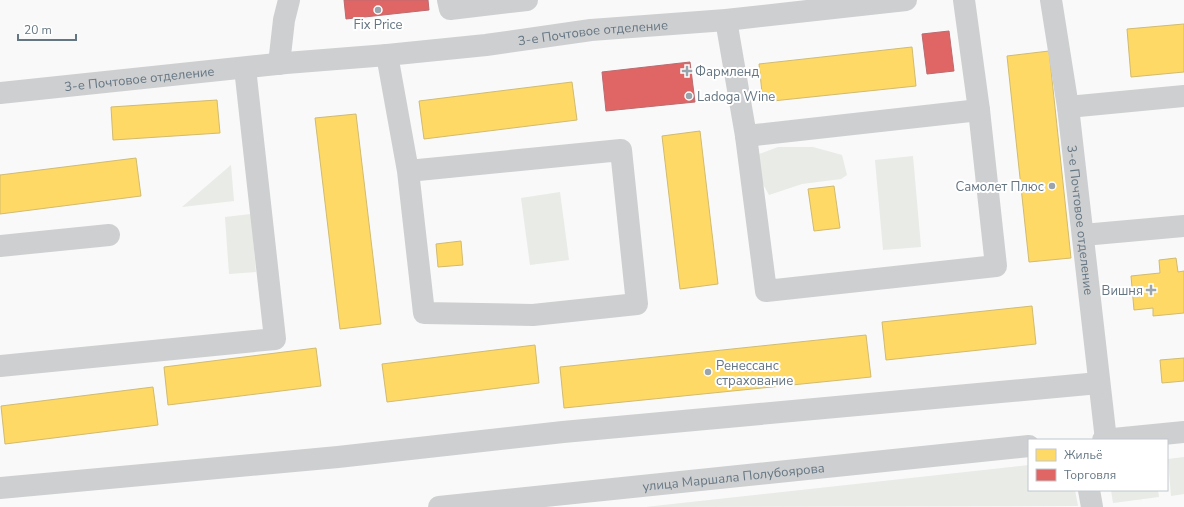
<svg xmlns="http://www.w3.org/2000/svg" width="1184" height="507" font-family="'Nunito Sans',sans-serif">
  <rect width="100%" height="100%" fill="#f9f9f9"/>
  <g fill="#e8ebe6">
    <polygon points="778,147 813,147 842,155 847,175 841,179 802,184 769,195 760,179 759,154"/>
    <polygon points="913,156 921,247 883,250 875,160"/>
    <polygon points="231,165 234,201 182,207"/>
    <polygon points="560,192 569,260 530,265 521,198"/>
    <polygon points="251,214 256,272 229,274 225,217"/>
    <polygon points="1184,457 1184,494 1171,496 1168,459"/>
    <polygon points="1029,465 1029,490 1075,490 1078,506 645,507"/>
    <polygon points="1111,490 1158,490 1159,497 1113,503"/>
  </g>
  <g fill="#ffd966" stroke="#d1bb6f">
    <polygon points="1184,24 1184,72 1131,77 1127,29"/>
    <polygon points="912,47 916,86 763,102 759,64"/>
    <polygon points="1049,51 1071,258 1029,262 1007,56"/>
    <polygon points="572,82 577,120 424,139 419,101"/>
    <polygon points="217,100 220,133 113,140 111,107"/>
    <polygon points="356,114 381,324 340,329 315,118"/>
    <polygon points="700,131 718,284 680,289 662,136"/>
    <polygon points="136,158 141,196 0,214 0,175"/>
    <polygon points="834,186 840,228 814,231 808,189"/>
    <polygon points="461,241 463,265 438,267 436,244"/>
    <polygon points="1176,258 1178,272 1184,271 1184,313 1153,316 1153,308 1134,310 1131,276 1160,273 1159,260"/>
    <polygon points="1032,306 1036,344 886,360 882,322"/>
    <polygon points="866,335 871,377 564,408 560,367"/>
    <polygon points="535,345 539,383 387,402 382,364"/>
    <polygon points="316,348 321,386 168,405 164,367"/>
    <polygon points="1184,358 1184,381 1162,383 1160,360"/>
    <polygon points="153,387 158,425 5,444 1,406"/>
  </g>
  <g fill="#e06666" stroke="#bb6b6f">
    <polygon points="344,0 428,0 429,10 346,19"/>
    <polygon points="949,31 954,71 927,74 922,34"/>
    <polygon points="690,62 695,102 606,111 602,72"/>
  </g>
  <g fill="none" stroke-linecap="round" stroke-linejoin="round">
    <g stroke="#cecfd0" stroke-width="22">
      <polyline points="448,0 450,9 527,0"/>
      <path id="s1" d="M 1051,0 L 1068,107 L 1106,440"/>
      <polyline points="726,20 746,136 766,291 996,266 979,110 964,0"/>
      <polyline points="387,55 408,171 424,313 533,315 637,304 621,150 408,171"/>
      <polyline points="279,64 284,20 289,0"/>
      <path id="s2" d="M 0,93 L 286,63 L 387,55 L 486,45 L 591,30 L 726,20 L 906,0"/>
      <polyline points="1068,107 1184,96"/>
      <polyline points="746,136 979,110"/>
      <polyline points="1083,235 1184,226"/>
      <polyline points="0,246 109,235"/>
      <polyline points="0,366 275,339 245,68"/>
      <polyline points="1103,440 1184,432"/>
      <polyline points="0,488 338,457 563,432 1099,383"/>
      <polyline points="1089,490 1092,507"/>
      <path id="s3" d="M 439,507 L 1029,446"/>
    </g>
  </g>
  <g fill="#99a4ac" stroke="#fff" stroke-width="1.5">
    <circle cx="378" cy="10" r="4"/>
    <path d="M685 65h4v4h4v4h-4v4h-4v-4h-4v-4h4z"/>
    <circle cx="689" cy="96" r="4"/>
    <circle cx="1052" cy="186" r="4"/>
    <path d="M1149 284h4v4h4v4h-4v4h-4v-4h-4v-4h4z"/>
    <circle cx="708" cy="372" r="4"/>
  </g>
  <g text-anchor="middle" stroke-width="4" stroke-linejoin="round" paint-order="stroke">
    <g font-size="13" fill="#657683" stroke="#fff" text-anchor="start">
      <text x="378" y="29" text-anchor="middle">Fix Price</text>
      <text x="695" y="76">Фармленд</text>
      <text x="697" y="101">Ladoga Wine</text>
      <text x="1044" y="191" text-anchor="end">Самолет Плюс</text>
      <text x="1143" y="295" text-anchor="end">Вишня</text>
      <text x="716" y="370">Ренессанс<tspan x="716" dy="15">страхование</tspan></text>
    </g>
    <g font-size="13" fill="#657683" stroke="#fff">
      <text dy="5" stroke="none"><textPath href="#s2" startOffset="596">3-е Почтовое отделение</textPath></text>
      <text dy="5" stroke="none"><textPath href="#s2" startOffset="140">3-е Почтовое отделение</textPath></text>
      <text dy="5" stroke="none"><textPath href="#s1" startOffset="222">3-е Почтовое отделение</textPath></text>
      <text dy="5" stroke="none"><textPath href="#s3" startOffset="296">улица Маршала Полубоярова</textPath></text>
    </g>
  </g>
  <rect x="1028" y="439" width="140" height="52" fill="#ffffff" stroke="#c1c8cd"/>
  <rect x="1036" y="449" width="20" height="12" fill="#ffd966" stroke="#c1c8cd"/>
  <text x="1064" y="459" font-size="12" fill="#657683">Жильё</text>
  <rect x="1036" y="469" width="20" height="12" fill="#e06666" stroke="#c1c8cd"/>
  <text x="1064" y="479" font-size="12" fill="#657683">Торговля</text>
  <path d="M18 34v6h58v-6" fill="none" stroke="#657683" stroke-width="2"/>
  <text x="24" y="34" font-size="12" fill="#657683" stroke="#ffffff" stroke-width="3" paint-order="stroke">20 m</text>
</svg>
